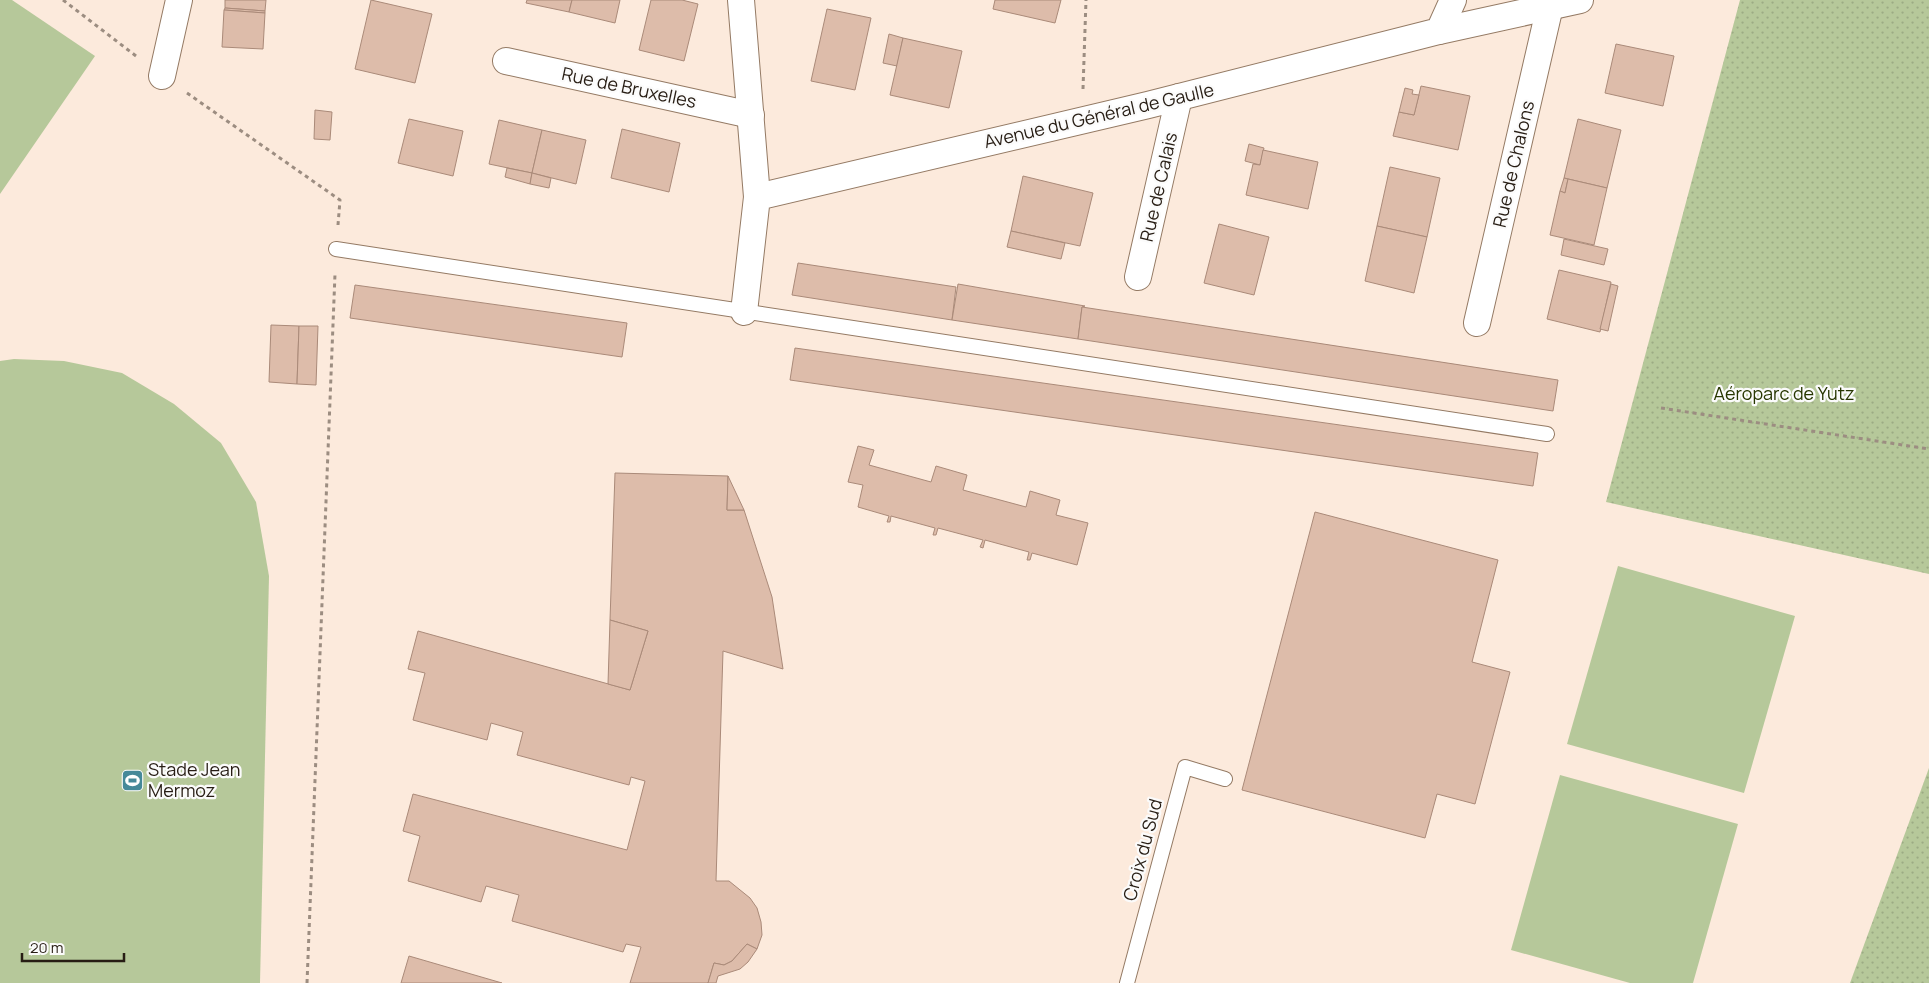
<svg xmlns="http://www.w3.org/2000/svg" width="1929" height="983" font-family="Manrope,sans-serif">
  <defs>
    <pattern id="park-dots" width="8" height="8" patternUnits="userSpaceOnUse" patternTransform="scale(1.25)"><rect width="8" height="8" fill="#b6c89a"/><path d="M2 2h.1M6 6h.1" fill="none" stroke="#9cab84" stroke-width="1.8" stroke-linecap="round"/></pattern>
  </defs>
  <rect width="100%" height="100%" fill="#fceadc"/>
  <g fill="#b6c89a">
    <polygon points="0,0 12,0 95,56 0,194"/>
    <polygon points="14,359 64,361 122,373 174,404 221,443 256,502 269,576 260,983 0,983 0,361"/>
    <polygon points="1618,566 1795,616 1744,793 1567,744"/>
    <polygon points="1560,775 1738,824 1693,983 1630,983 1511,950"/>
  </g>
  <g fill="url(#park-dots)">
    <polygon points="1740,0 1929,0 1929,574 1606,502"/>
    <polygon points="1929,768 1929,983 1850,983"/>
  </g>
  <g fill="#ddbcaa" stroke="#aa8a79">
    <polygon points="225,0 266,0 265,11 225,8"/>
    <polygon points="371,0 432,14 415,83 355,69"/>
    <polygon points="527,0 572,0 569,12 526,3"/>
    <polygon points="572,0 620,0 615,23 569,12"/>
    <polygon points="651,0 682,0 698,4 684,61 639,50"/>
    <polygon points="995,0 1061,0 1055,23 993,9"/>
    <polygon points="225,8 265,11 265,13 224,10"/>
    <polygon points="827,9 871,18 855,90 811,81"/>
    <polygon points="224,10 265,13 263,49 222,47"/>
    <polygon points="889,34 903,38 897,66 883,63"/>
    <polygon points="903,38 962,51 949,108 890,95"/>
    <polygon points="1616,44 1674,56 1663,106 1605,93"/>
    <polygon points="1421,86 1470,96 1458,150 1393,136 1399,112 1414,115"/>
    <polygon points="1405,88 1413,90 1412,94 1419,95 1414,115 1399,112"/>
    <polygon points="315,110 332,112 330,140 314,139"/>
    <polygon points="409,119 463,131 453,176 398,163"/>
    <polygon points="1578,119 1621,130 1607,188 1564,178"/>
    <polygon points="499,120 542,130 532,173 489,164"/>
    <polygon points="622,129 680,143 669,192 611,178"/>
    <polygon points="542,130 586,140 576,184 532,173"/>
    <polygon points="1249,144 1264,148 1260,165 1245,161"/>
    <polygon points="1263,150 1318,162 1308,209 1246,195 1253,164 1260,165"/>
    <polygon points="1390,167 1440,178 1427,237 1377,226"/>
    <polygon points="507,168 532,173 530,184 505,177"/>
    <polygon points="532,173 551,178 549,188 530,184"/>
    <polygon points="1023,176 1093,193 1080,246 1011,231"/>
    <polygon points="1564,178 1568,179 1565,193 1560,191"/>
    <polygon points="1568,179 1607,188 1594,245 1550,235 1560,191 1565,193"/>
    <polygon points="1219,224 1269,237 1254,295 1204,283"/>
    <polygon points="1377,226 1427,237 1414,293 1365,281"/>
    <polygon points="1011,231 1065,243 1061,259 1007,247"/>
    <polygon points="1564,239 1608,249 1604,265 1561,255"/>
    <polygon points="798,263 956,287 952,320 792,295"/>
    <polygon points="1559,270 1611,282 1600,332 1547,319"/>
    <polygon points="958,284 1085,306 1082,307 1078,339 952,320"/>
    <polygon points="1611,284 1618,286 1608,331 1600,329"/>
    <polygon points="355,285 627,323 622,357 350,318"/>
    <polygon points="1082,307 1558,380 1553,411 1078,339"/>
    <polygon points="271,325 299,326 297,384 269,382"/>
    <polygon points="299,326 318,326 316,385 297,384"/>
    <polygon points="795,348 1538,453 1533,486 790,380"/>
    <polygon points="858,446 874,450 869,465 931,482 936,466 967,475 963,490 1026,507 1030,491 1060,500 1056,515 1088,523 1077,565 1032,553 1030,560 1027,560 1029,552 985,540 983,548 980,547 983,540 938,528 936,535 933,535 935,528 891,516 890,522 887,522 889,516 858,507 863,485 848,482"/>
    <polygon points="615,473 728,476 727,510 744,510 772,597 783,669 723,651 716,881 729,881 750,898 757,908 761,922 762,935 757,949 747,944 732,961 724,965 714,963 708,983 630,983 641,947 626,944 623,952 512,921 519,895 486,886 481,902 408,881 420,836 403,831 413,794 627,850 645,781 631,777 629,785 517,755 523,732 491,723 487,740 413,720 425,673 408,669 418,631 630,690 648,631 610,620"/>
    <polygon points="728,476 744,510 727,510"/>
    <polygon points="1315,512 1498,560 1472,662 1510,672 1475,804 1437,794 1425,838 1242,790"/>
    <polygon points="610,620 648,631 630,690 608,684"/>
    <polygon points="747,944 757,949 748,962 740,969 718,976 716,983 708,983 714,963 724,965 732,961"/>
    <polygon points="409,956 502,983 401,983"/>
  </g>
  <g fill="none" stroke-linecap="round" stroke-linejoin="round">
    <defs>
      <g id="lane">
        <polyline points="336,249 1547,434"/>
        <polyline points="1127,983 1185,767 1225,779"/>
      </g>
      <g id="street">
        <polyline points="741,0 757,197"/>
        <polyline points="1439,31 1580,0"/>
        <polyline points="506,61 751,115"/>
        <polyline points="162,76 179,0"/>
        <polyline points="1138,277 1179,97"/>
        <polyline points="744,312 757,197 1148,105 1439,31 1453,0"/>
        <polyline points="1477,323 1550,6"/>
      </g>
    </defs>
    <use href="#lane" stroke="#947a64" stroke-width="16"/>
    <use href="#street" stroke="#947a64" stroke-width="28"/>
    <g stroke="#9c8d81" stroke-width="3" stroke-dasharray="4 4" stroke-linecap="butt">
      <polyline points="63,0 136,56"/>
      <polyline points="1083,89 1086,0"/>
      <polyline points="187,93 340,200 338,225"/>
      <polyline points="1661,408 1929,449"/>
      <polyline points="307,983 335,274"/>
    </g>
    <use href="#lane" stroke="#fff" stroke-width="14"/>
    <use href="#street" stroke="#fff" stroke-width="26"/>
  </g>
  <defs>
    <symbol id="stadium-square" viewBox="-11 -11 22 22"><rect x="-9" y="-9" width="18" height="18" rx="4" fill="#468999" stroke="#fbfbfb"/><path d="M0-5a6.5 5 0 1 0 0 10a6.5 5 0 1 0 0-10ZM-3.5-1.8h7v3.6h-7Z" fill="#fff"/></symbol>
  </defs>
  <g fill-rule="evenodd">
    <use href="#stadium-square" x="120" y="768" width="25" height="25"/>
  </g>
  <g text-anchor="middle" stroke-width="4.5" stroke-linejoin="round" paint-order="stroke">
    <g font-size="18" fill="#271d14" stroke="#fbfbfb">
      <text transform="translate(629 88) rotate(12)" y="6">Rue de Bruxelles</text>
      <text transform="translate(1099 116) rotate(-13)" y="6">Avenue du Général de Gaulle</text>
      <text transform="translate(1514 164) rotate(-77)" y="6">Rue de Chalons</text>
      <text transform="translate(1159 187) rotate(-77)" y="6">Rue de Calais</text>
      <text transform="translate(1143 850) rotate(-75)" y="6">Croix du Sud</text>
    </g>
    <g font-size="18" fill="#273600" stroke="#fbfbfb">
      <text x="1784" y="400">Aéroparc de Yutz</text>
    </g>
    <g font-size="18" fill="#271d14" stroke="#fbfbfb" text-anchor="start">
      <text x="148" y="776">Stade Jean<tspan x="148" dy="21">Mermoz</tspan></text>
    </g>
  </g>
  <path d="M22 953v8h102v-8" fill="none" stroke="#271d14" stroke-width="2.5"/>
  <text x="30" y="953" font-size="15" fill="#271d14" stroke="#fbfbfb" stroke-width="4" paint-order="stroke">20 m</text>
</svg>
